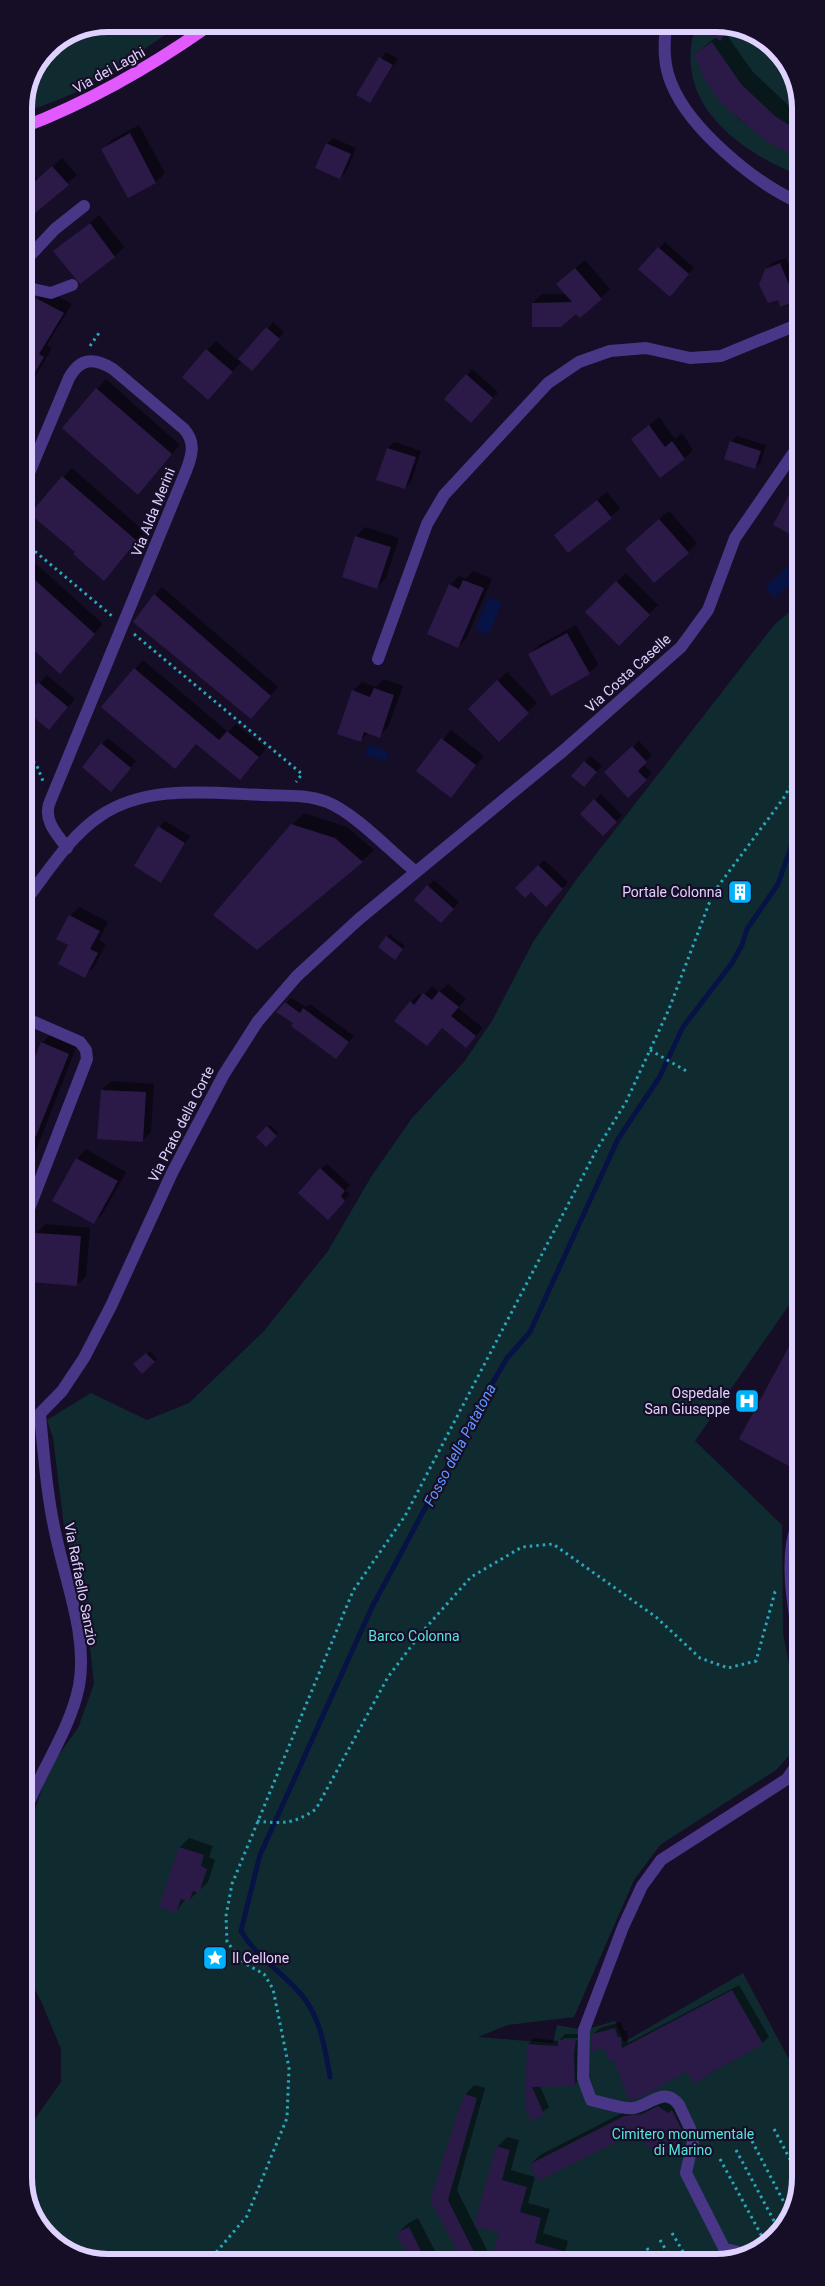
<svg xmlns="http://www.w3.org/2000/svg" width="825" height="2286" font-family="Roboto,sans-serif">
  <rect width="100%" height="100%" fill="#160e26"/>
  <g fill="#102b30">
    <path d="M 696,24 L 722,24 L 772,45 L 798,86 L 798,175 C 736,149 671,102 696,24 Z"/>
    <polygon points="174,29 85,89 24,113 24,103 49,48 76,30"/>
    <polygon points="799,604 800,1289 695,1441 782,1525 783,1634 800,1719 796,1748 776,1770 660,1845 634,1880 574,2017 508,2025 478,2037 553,2043 557,2025 584,2030 615,2021 624,2042 743,1973 801,2082 801,2178 784,2229 739,2259 123,2262 114,2254 93,2258 57,2245 27,2200 27,2130 61,2082 61,2049 41,2001 26,1973 26,1838 48,1770 78,1728 94,1684 87,1619 64,1526 53,1438 47,1420 91,1393 147,1420 189,1403 264,1331 328,1251 371,1177 412,1118 464,1062 492,1021 533,942 576,880 774,625"/>
  </g>
  <g fill="#071245">
    <polygon points="799,557 799,576 774,598 765,587"/>
    <polygon points="488,597 502,603 488,635 475,629"/>
    <polygon points="368,745 388,751 386,761 365,755"/>
  </g>
  <g fill="#0007">
    <polygon points="704,24 722,24 732,28 726,34 753,72 787,104 798,111 798,156 782,149 740,120 722,102 695,54 716,37"/>
    <polygon points="386,52 398,59 370,102 358,94"/>
    <polygon points="139,125 165,173 156,182 129,197 103,149 112,140"/>
    <polygon points="333,138 356,148 346,172 340,178 327,144"/>
    <polygon points="62,158 77,175 32,214 36,218 24,230 24,178 31,172 38,179"/>
    <polygon points="99,215 124,247 115,256 55,251"/>
    <polygon points="665,242 694,268 675,289 640,269"/>
    <polygon points="786,258 799,289 799,297 795,300 766,269 772,263"/>
    <polygon points="585,260 610,289 601,298 576,313 533,303 542,294 567,294 567,275"/>
    <polygon points="46,290 72,304 47,345 52,348 37,374 29,382 24,408 24,321 37,299"/>
    <polygon points="273,322 284,332 258,363 242,361 217,389 183,376 216,341 239,361"/>
    <polygon points="472,369 498,392 477,415 467,375"/>
    <polygon points="106,379 180,445 138,494 64,428"/>
    <polygon points="659,417 675,439 682,433 693,450 684,459 633,439"/>
    <polygon points="737,436 766,445 761,462 755,468 731,442"/>
    <polygon points="394,442 421,451 411,482 405,488 378,479 388,448"/>
    <polygon points="72,468 145,532 113,570 77,552 63,477"/>
    <polygon points="799,486 799,537 791,494"/>
    <polygon points="607,492 620,508 611,517 555,535"/>
    <polygon points="669,511 697,543 688,552 635,540"/>
    <polygon points="365,527 399,538 386,578 377,587 356,537"/>
    <polygon points="34,562 103,624 60,672 25,642 25,571"/>
    <polygon points="473,571 492,579 467,637 458,647 450,585 459,576 466,579"/>
    <polygon points="626,573 658,605 619,644 587,612"/>
    <polygon points="162,587 278,687 251,717 155,595"/>
    <polygon points="576,625 598,664 589,673 530,654 539,645"/>
    <polygon points="143,660 228,732 236,724 266,748 249,770 197,743 175,768 135,669"/>
    <polygon points="507,672 537,703 499,740 469,709"/>
    <polygon points="47,675 75,699 49,729 25,708 25,677 36,687"/>
    <polygon points="384,679 403,686 388,727 379,736 368,733 360,741 353,691 362,682 376,687"/>
    <polygon points="451,730 484,756 450,797 417,771"/>
    <polygon points="108,738 136,761 117,784 102,744"/>
    <polygon points="639,741 652,755 643,764 652,773 628,796 606,772"/>
    <polygon points="590,756 602,766 590,780 585,762"/>
    <polygon points="601,794 622,815 603,835 582,814"/>
    <polygon points="304,813 347,827 374,850 362,861 292,825"/>
    <polygon points="165,821 190,836 161,881 159,827"/>
    <polygon points="544,860 568,882 546,905 531,890 517,888"/>
    <polygon points="434,880 459,902 447,916 416,900"/>
    <polygon points="79,907 108,922 99,940 106,944 94,967 85,976 70,944 70,916"/>
    <polygon points="389,934 405,946 397,956 387,937"/>
    <polygon points="448,984 466,999 458,1008 483,1028 466,1046 443,1027 427,1045 411,1002 419,994 422,997 432,986 439,992"/>
    <polygon points="291,998 306,1007 310,1004 354,1036 336,1058 295,1023 286,1003"/>
    <polygon points="51,1034 77,1045 25,1179 25,1086 42,1043"/>
    <polygon points="111,1081 154,1084 151,1132 142,1141 102,1090"/>
    <polygon points="270,1125 278,1133 266,1145 258,1137"/>
    <polygon points="86,1149 126,1172 103,1213 94,1222 77,1159"/>
    <polygon points="327,1164 350,1185 345,1190 350,1194 334,1212 321,1169"/>
    <polygon points="46,1224 90,1228 86,1276 77,1285 36,1233"/>
    <polygon points="800,1329 800,1470 741,1438"/>
    <polygon points="150,1351 157,1359 142,1372 135,1364"/>
    <polygon points="189,1838 213,1846 209,1857 215,1860 208,1882 189,1900 186,1899 176,1911 180,1847"/>
    <polygon points="739,1985 769,2037 762,2043 695,2082 687,2069 614,2057 593,2034 600,2028 621,2022 624,2031 627,2031 628,2043"/>
    <polygon points="565,2034 581,2034 580,2038 563,2038 563,2041 580,2040 580,2079 574,2085 540,2086 549,2107 533,2119 528,2044 534,2038 559,2041"/>
    <polygon points="474,2085 485,2088 457,2190 492,2260 464,2260 431,2200 465,2095"/>
    <polygon points="668,2098 690,2133 681,2142 660,2143 640,2128 531,2164 540,2155 634,2107"/>
    <polygon points="507,2137 519,2140 511,2170 535,2177 528,2203 550,2209 543,2233 568,2241 563,2260 493,2260 500,2232 497,2147"/>
    <polygon points="418,2218 440,2261 412,2261 398,2233 407,2224"/>
  </g>
  <g fill="none" stroke-linecap="round" stroke-linejoin="round">
    <path stroke="#071245" stroke-width="5" d="M 330,2077 C 325,2048 320,2014 299,1992 C 279,1969 257,1958 241,1931 L 260,1855 L 372,1607 L 493,1382 L 507,1358 L 530,1332 L 618,1139 L 659,1078 L 683,1027 L 732,963 L 742,945 L 747,929 L 778,884 L 799,824"/>
  </g>
  <g fill="#2b1948">
    <polygon points="689,24 722,24 728,26 721,41"/>
    <polygon points="712,42 741,84 775,116 798,131 798,159 763,139 721,103 705,80 694,54"/>
    <polygon points="379,57 393,65 370,103 356,95"/>
    <polygon points="130,133 156,183 128,198 101,149"/>
    <polygon points="326,143 351,154 340,179 315,168"/>
    <polygon points="52,166 69,185 24,222 24,191"/>
    <polygon points="90,223 115,257 80,284 53,251"/>
    <polygon points="658,247 689,274 670,297 638,269"/>
    <polygon points="780,263 796,301 780,307 778,300 768,303 759,285 765,269"/>
    <polygon points="575,268 602,299 580,318 576,314 561,327 532,327 532,303 572,302 556,284"/>
    <polygon points="36,298 64,313 39,354 44,357 24,391 24,318"/>
    <polygon points="266,327 280,339 252,371 238,359"/>
    <polygon points="206,349 233,372 208,400 182,377"/>
    <polygon points="466,374 493,398 471,423 444,399"/>
    <polygon points="96,388 172,454 138,495 62,428"/>
    <polygon points="649,425 665,447 672,441 685,459 660,478 631,439"/>
    <polygon points="730,441 761,451 755,469 724,459"/>
    <polygon points="387,448 416,457 405,489 376,480"/>
    <polygon points="62,476 137,541 104,581 73,554 75,552 30,514"/>
    <polygon points="790,493 799,498 799,539 773,525"/>
    <polygon points="597,500 612,518 568,553 554,535"/>
    <polygon points="659,519 689,553 654,583 625,549"/>
    <polygon points="355,536 391,547 377,589 342,577"/>
    <polygon points="25,571 95,634 60,674 25,642"/>
    <polygon points="463,580 484,588 458,648 427,634 449,584 459,589"/>
    <polygon points="616,581 650,615 619,646 585,612"/>
    <polygon points="154,594 271,696 251,719 133,622"/>
    <polygon points="567,633 590,674 551,696 528,654"/>
    <polygon points="134,668 219,740 227,731 259,757 240,780 196,744 175,769 101,707"/>
    <polygon points="497,680 529,713 499,742 468,709"/>
    <polygon points="38,682 68,707 49,730 25,710 25,698"/>
    <polygon points="374,688 394,695 380,738 364,732 361,742 337,734 352,690 370,697"/>
    <polygon points="441,738 476,765 451,798 416,771"/>
    <polygon points="101,743 131,768 111,792 82,767"/>
    <polygon points="632,746 647,762 638,771 647,780 628,798 604,772"/>
    <polygon points="584,761 597,772 584,787 571,776"/>
    <polygon points="594,799 617,822 603,836 580,814"/>
    <polygon points="291,824 335,838 363,862 257,950 213,915"/>
    <polygon points="158,826 185,843 161,883 134,866"/>
    <polygon points="538,865 563,889 546,907 531,892 525,898 515,888"/>
    <polygon points="427,885 454,909 441,923 414,900"/>
    <polygon points="69,915 100,931 90,949 98,953 85,978 58,964 68,945 56,939"/>
    <polygon points="386,936 403,949 395,960 378,947"/>
    <polygon points="439,991 459,1007 451,1016 476,1036 466,1048 442,1028 427,1046 394,1021 410,1001 414,1005 423,993 432,1000"/>
    <polygon points="285,1002 300,1013 303,1008 349,1042 336,1059 291,1026 293,1023 276,1012"/>
    <polygon points="41,1042 69,1054 36,1136 25,1135 25,1081"/>
    <polygon points="101,1090 146,1092 143,1142 97,1139"/>
    <polygon points="267,1126 277,1136 266,1147 256,1137"/>
    <polygon points="76,1158 118,1181 94,1224 52,1201"/>
    <polygon points="320,1168 345,1191 341,1196 345,1201 328,1220 298,1193"/>
    <polygon points="35,1233 81,1236 77,1286 31,1282"/>
    <polygon points="800,1326 800,1472 739,1439"/>
    <polygon points="146,1353 155,1362 142,1374 133,1364"/>
    <polygon points="179,1847 204,1855 201,1866 207,1869 199,1893 193,1891 189,1902 181,1899 176,1913 159,1907"/>
    <polygon points="732,1990 763,2044 705,2076 706,2077 694,2084 687,2071 642,2097 629,2100 613,2059 609,2061 604,2048 592,2051 592,2034 615,2028 618,2037 621,2037 622,2048"/>
    <polygon points="576,2039 574,2055 575,2086 532,2087 544,2114 532,2121 525,2107 527,2044 558,2046 558,2040"/>
    <polygon points="464,2094 477,2098 448,2200 478,2260 462,2260 430,2200"/>
    <polygon points="658,2106 668,2113 672,2110 683,2132 678,2135 682,2143 663,2152 659,2144 649,2149 640,2130 538,2181 530,2164 624,2116 642,2114"/>
    <polygon points="496,2146 510,2150 502,2180 527,2187 520,2212 541,2218 535,2243 581,2256 581,2260 491,2260 499,2232 474,2226"/>
    <polygon points="409,2227 426,2261 411,2261 396,2233"/>
  </g>
  <g fill="none" stroke-linecap="round" stroke-linejoin="round">
    <g stroke="#29a8bc" stroke-width="3" stroke-dasharray="2.5 4" stroke-linecap="butt">
      <polyline points="90,346 99,333"/>
      <polyline points="25,543 112,616"/>
      <polyline points="134,634 302,774 296,782"/>
      <polyline points="25,751 37,766 43,781"/>
      <polyline points="650,1050 688,1072"/>
      <path d="M 257,1821 C 283,1824 294,1824 316,1809 L 388,1677 L 422,1632 L 471,1577 L 522,1547 L 553,1544 L 656,1617 L 700,1658 L 728,1668 L 756,1661 L 775,1592 L 777,1590"/>
      <polyline points="774,2129 801,2180"/>
      <polyline points="752,2141 789,2212"/>
      <polyline points="736,2150 780,2232"/>
      <polyline points="720,2159 765,2242"/>
      <polyline points="672,2233 688,2260"/>
      <polyline points="660,2240 672,2260"/>
      <polyline points="647,2248 654,2260"/>
      <polyline points="636,2254 640,2260"/>
      <polyline points="208,2262 247,2216 287,2118 289,2068 273,1989 264,1974 244,1963 227,1942 226,1916 232,1884 353,1591 405,1516 597,1149 626,1102 669,1009 713,893 783,799 799,771"/>
    </g>
    <g stroke="#493687" stroke-width="12">
      <path d="M 666,24 C 664,45 663,65 672,85 C 690,129 755,183 798,202"/>
      <polyline points="24,262 55,229 84,206"/>
      <polyline points="24,287 51,293 72,285"/>
      <path d="M 24,485 L 69,378 C 80,358 94,357 113,369 L 184,429 C 196,442 192,456 186,471 L 49,804 C 44,822 57,834 67,848"/>
      <polyline points="378,659 427,524 444,495 548,383 579,362 610,351 646,348 690,358 721,356 799,324"/>
      <path d="M 25,901 C 48,872 69,837 100,816 C 147,784 209,793 263,795 C 283,796 307,794 327,802 C 355,813 391,852 416,872"/>
      <polyline points="25,1018 80,1042 86,1050 87,1059 25,1219"/>
      <polyline points="26,1428 62,1391 84,1358 111,1306 172,1173 224,1074 258,1021 297,976 359,919 563,751 681,647 708,610 735,538 799,445"/>
      <path d="M 800,1520 C 782,1549 794,1613 800,1646"/>
      <path d="M 26,1809 C 42,1768 70,1730 79,1686 C 88,1637 66,1584 56,1536 C 47,1497 44,1456 40,1415"/>
      <path d="M 726,2252 L 686,2173 L 694,2137 L 679,2105 C 665,2085 649,2106 634,2108 C 624,2110 602,2102 591,2100 L 583,2078 L 584,2030 L 623,1927 L 642,1886 L 661,1860 L 787,1779 L 801,1759"/>
      <polyline points="721,2259 730,2250 737,2252 742,2257"/>
    </g>
    <path stroke="#e159ff" stroke-width="12" d="M 24,127 C 88,102 147,69 204,29"/>
  </g>
  <defs>
    <symbol id="building-square" viewBox="-11 -11 22 22"><rect x="-9" y="-9" width="18" height="18" rx="4" fill="#00b2fd" stroke="#160e26"/><path d="M-4-6H4V6H1V3H-1V6H-4ZM-2.5-4.3h1.7v1.8h-1.7ZM.8-4.3h1.7v1.8H.8ZM-2.5-1h1.7V.8h-1.7ZM.8-1h1.7V.8H.8Z" fill="#fff"/></symbol>
    <symbol id="hospital-square" viewBox="-11 -11 22 22"><rect x="-9" y="-9" width="18" height="18" rx="4" fill="#00b2fd" stroke="#160e26"/><path d="M-5-5h3v3.5h4V-5h3V5h-3V1.5h-4V5h-3Z" fill="#fff"/></symbol>
    <symbol id="sight-square" viewBox="-11 -11 22 22"><rect x="-9" y="-9" width="18" height="18" rx="4" fill="#00b2fd" stroke="#160e26"/><path d="M0-6L1.8-2.2L6-1.7L2.9 1.2L3.7 5.4L0 3.3L-3.7 5.4L-2.9 1.2L-6-1.7L-1.8-2.2Z" fill="#fff"/></symbol>
  </defs>
  <g fill-rule="evenodd">
    <use href="#building-square" x="726" y="878" width="28" height="28"/>
    <use href="#hospital-square" x="733" y="1387" width="28" height="28"/>
    <use href="#sight-square" x="201" y="1944" width="28" height="28"/>
  </g>
  <g text-anchor="middle" stroke-width="4.5" stroke-linejoin="round" paint-order="stroke">
    <g font-size="14" fill="#e0d2ff" stroke="#160e26">
      <text transform="translate(109 70) rotate(-29)" y="5">Via dei Laghi</text>
      <text transform="translate(153 512) rotate(-68)" y="5">Via Alda Merini</text>
      <text transform="translate(628 673) rotate(-42)" y="5">Via Costa Caselle</text>
      <text transform="translate(181 1124) rotate(-63)" y="5">Via Prato della Corte</text>
      <text transform="translate(81 1584) rotate(79)" y="5">Via Raffaello Sanzio</text>
    </g>
    <g font-size="14" fill="#e0d2ff" stroke="#160e26" text-anchor="end">
      <text x="722" y="897">Portale Colonna</text>
      <text x="730" y="1398">Ospedale<tspan x="730" dy="16">San Giuseppe</tspan></text>
      <text x="232" y="1963" text-anchor="start">Il Cellone</text>
    </g>
    <g font-size="14" fill="#58e5de" stroke="#160e26">
      <text x="414" y="1641">Barco Colonna</text>
      <text x="683" y="2139">Cimitero monumentale<tspan x="683" dy="16">di Marino</tspan></text>
    </g>
    <g font-size="15" font-style="italic" fill="#6096ff" stroke="#160e26">
      <text transform="translate(460 1445) rotate(-62)" y="5">Fosso della Patatona</text>
    </g>
  </g>
  <path d="M0 0H825V2286H0ZM108 32H716A76 76 0 0 1 792 108V2178A76 76 0 0 1 716 2254H108A76 76 0 0 1 32 2178V108A76 76 0 0 1 108 32Z" fill="#160e26" fill-rule="evenodd"/>
  <path fill="none" stroke="#e0d2ff" stroke-width="6" d="M108 32H716A76 76 0 0 1 792 108V2178A76 76 0 0 1 716 2254H108A76 76 0 0 1 32 2178V108A76 76 0 0 1 108 32Z"/>
</svg>
